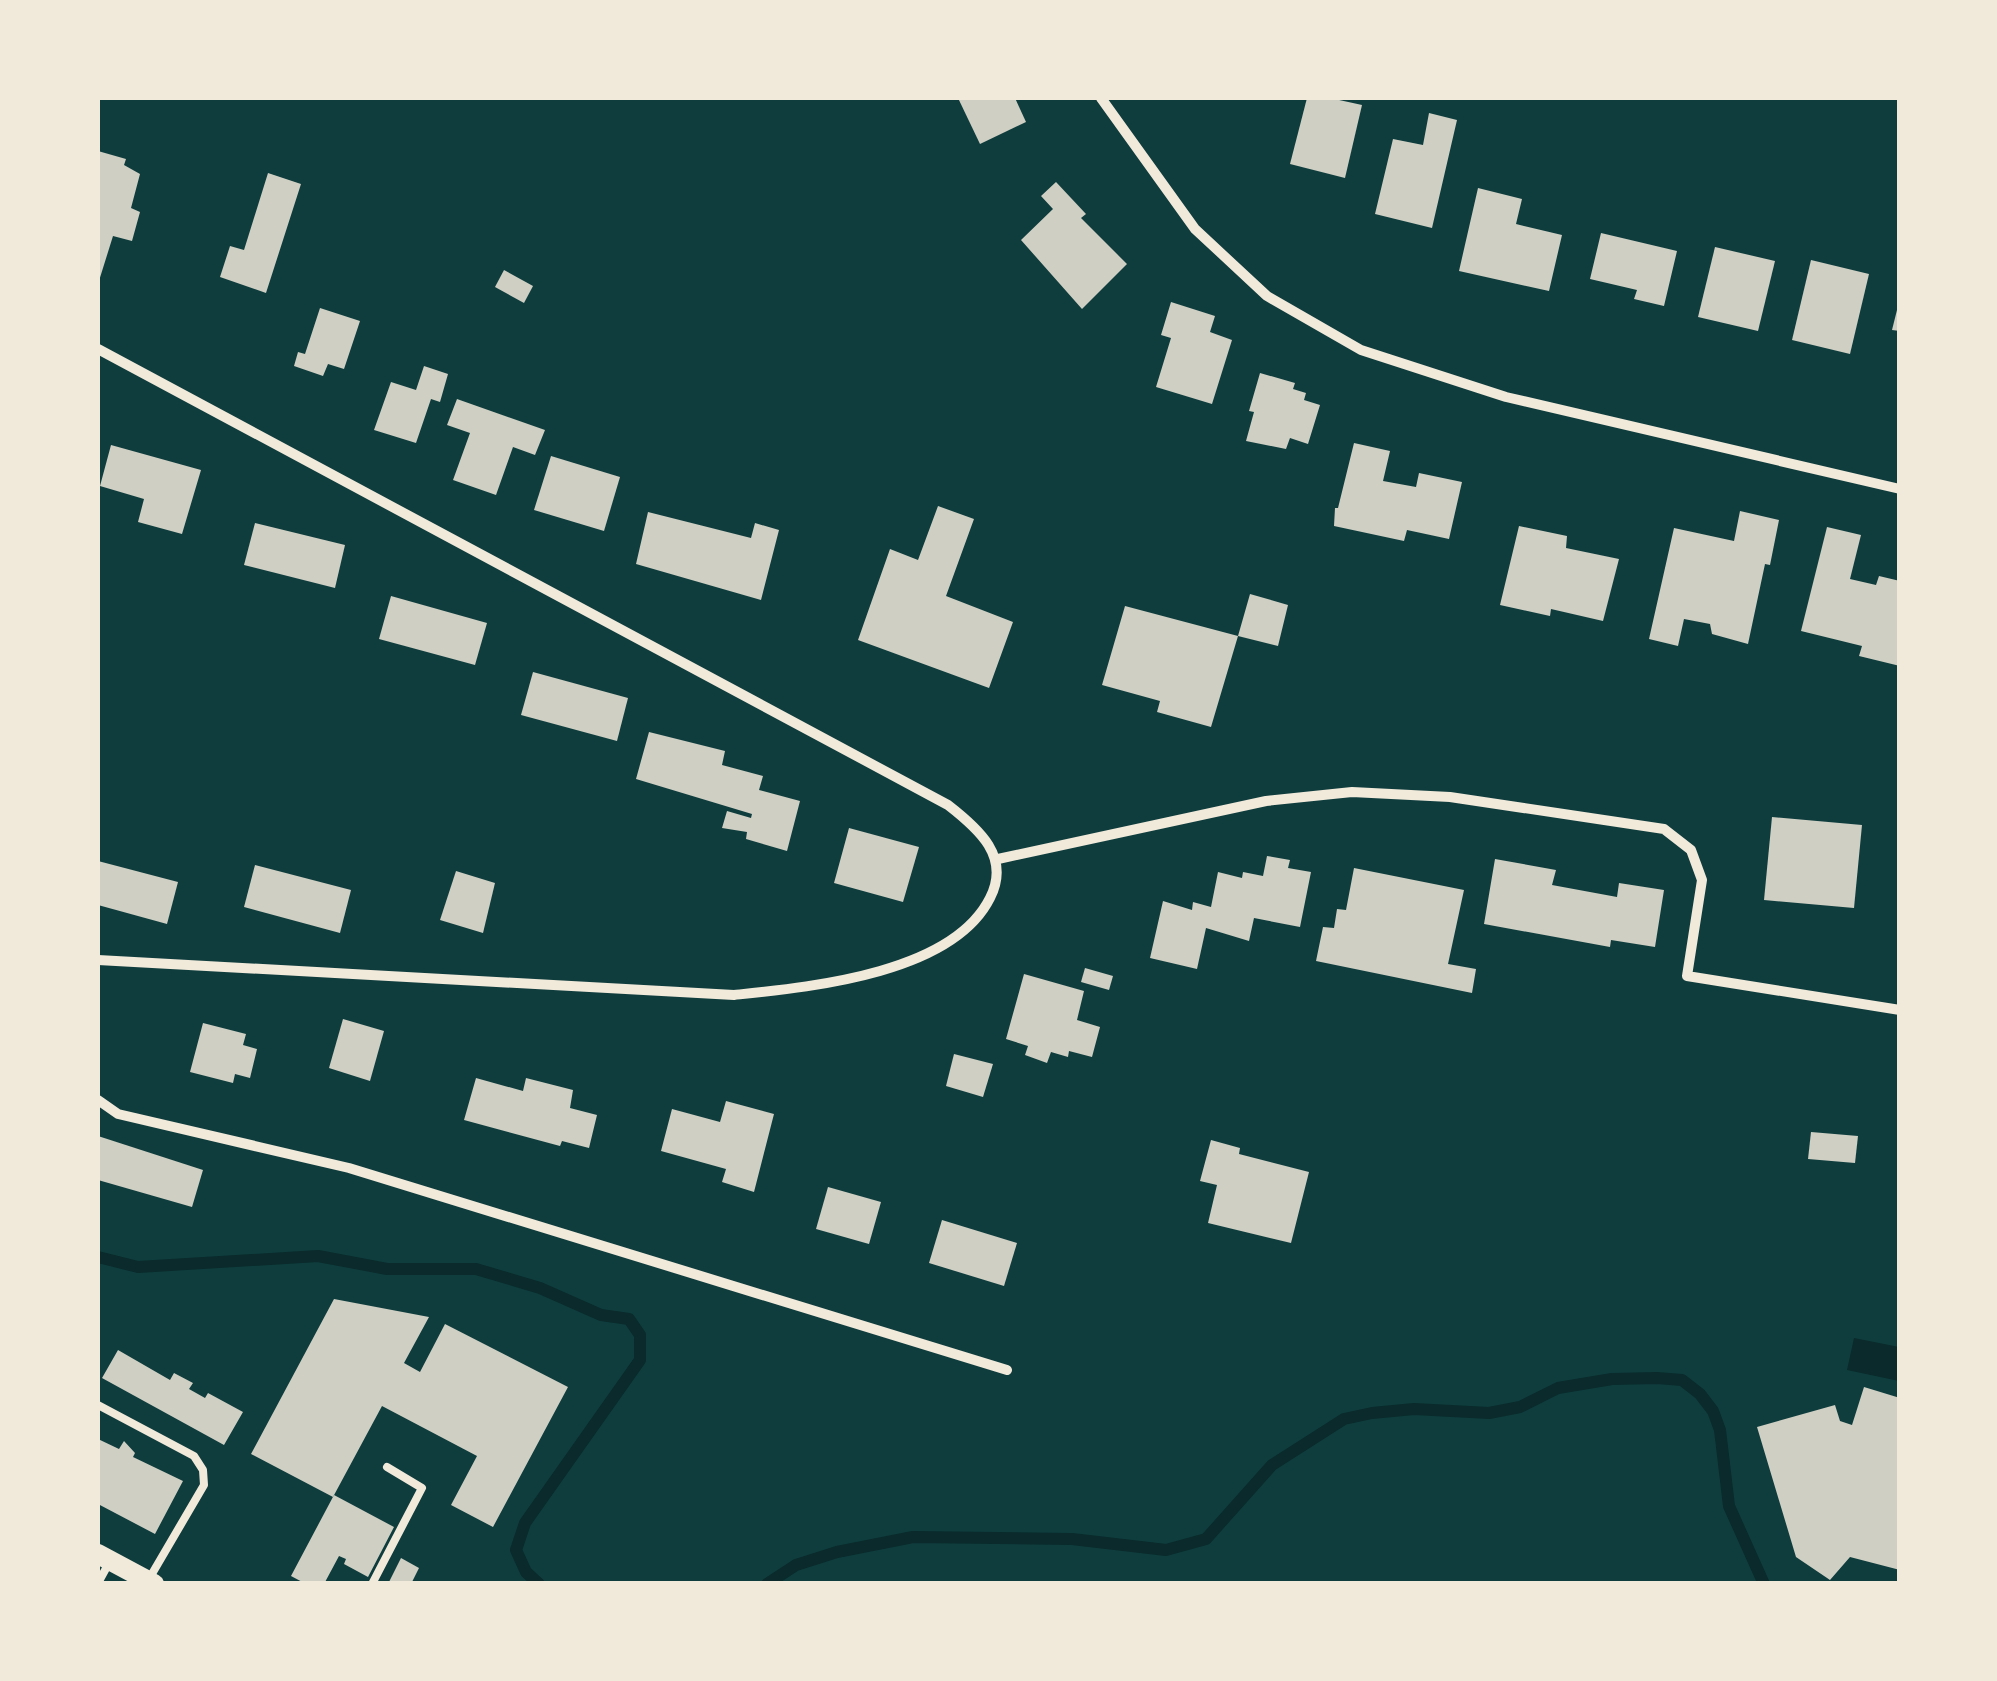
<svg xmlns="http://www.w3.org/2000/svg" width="1997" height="1681" font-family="'Archivo Narrow',sans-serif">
  <rect width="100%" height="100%" fill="#0f3d3e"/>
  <polygon fill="#0a2a2b" points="1854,1338 1899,1347 1899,1381 1847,1370"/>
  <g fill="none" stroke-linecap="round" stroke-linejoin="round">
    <g stroke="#0a2a2b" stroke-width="12">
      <polyline points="98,1257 138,1267 318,1256 387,1269 476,1269 540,1288 601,1315 629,1319 640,1335 640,1360 525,1523 516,1550 526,1572 539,1584"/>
      <polyline points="767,1584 796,1565 837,1552 913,1537 1072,1539 1166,1550 1206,1539 1272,1465 1344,1419 1372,1413 1414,1409 1489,1413 1520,1407 1558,1388 1612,1379 1657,1378 1682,1380 1700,1394 1713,1411 1720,1430 1729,1506 1764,1584"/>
    </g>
  </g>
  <g fill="#cfcfc3">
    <polygon points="958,98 1015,98 1026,122 980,144"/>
    <polygon points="1307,98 1330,98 1362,105 1345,178 1290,164"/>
    <polygon points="1429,113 1457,120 1432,228 1375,214 1393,139 1423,145"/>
    <polygon points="98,151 126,159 124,165 140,174 131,208 140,212 132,241 113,236 98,284"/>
    <polygon points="268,173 301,184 266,293 220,277 230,246 244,250"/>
    <polygon points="1056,182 1086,214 1081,218 1127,264 1082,309 1021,240 1053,209 1041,196"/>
    <polygon points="1478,188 1522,199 1516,224 1562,235 1549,291 1459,271"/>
    <polygon points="1601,233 1677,251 1664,306 1634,299 1637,290 1590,279"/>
    <polygon points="1715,247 1775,261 1758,331 1698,317"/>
    <polygon points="1811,260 1869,274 1850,354 1792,340"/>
    <polygon points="504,270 533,286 524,303 495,287"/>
    <polygon points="1171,302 1215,316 1210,332 1232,340 1212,404 1156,387 1171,338 1161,335"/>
    <polygon points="1898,306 1900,306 1900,331 1892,330"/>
    <polygon points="320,308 360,321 344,369 328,364 323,376 294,366 298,352 305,354"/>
    <polygon points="424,366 448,374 440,402 431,399 416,443 374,430 391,382 416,390"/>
    <polygon points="1260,373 1295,383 1293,389 1306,393 1304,400 1320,405 1308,444 1290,438 1286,449 1246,441 1254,412 1249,411"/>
    <polygon points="457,399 545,430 535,455 513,447 496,495 453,480 470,433 447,425"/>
    <polygon points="1354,443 1390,451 1383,481 1416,487 1419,473 1462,482 1449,539 1407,530 1404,541 1334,526 1335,508 1338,508"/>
    <polygon points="111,445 201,470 182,534 138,522 144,499 100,486"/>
    <polygon points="551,456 620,477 604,531 534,510"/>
    <polygon points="938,506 974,519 946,596 1013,622 989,688 858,640 890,549 918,560"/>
    <polygon points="1740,511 1779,520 1770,565 1765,564 1748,644 1712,634 1710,624 1684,619 1678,646 1649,639 1674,528 1734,541"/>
    <polygon points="648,512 751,538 755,523 779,530 761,600 636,564"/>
    <polygon points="255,523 345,545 335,588 244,565"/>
    <polygon points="1519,526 1567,536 1566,548 1619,559 1603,621 1551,609 1550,616 1500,605"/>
    <polygon points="1827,527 1861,535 1850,579 1876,585 1879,576 1900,581 1900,666 1859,656 1862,646 1801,631"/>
    <polygon points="1250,594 1288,605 1278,646 1238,636 1211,727 1157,712 1160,701 1102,685 1125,606 1238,636"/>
    <polygon points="391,596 487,623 475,665 379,639"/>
    <polygon points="533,672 628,698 617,741 521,715"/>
    <polygon points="649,732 725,751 722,765 763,776 759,790 800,801 787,851 746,839 747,832 722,828 727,811 751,818 752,814 636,779"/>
    <polygon points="1772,817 1862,825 1854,908 1764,900"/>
    <polygon points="849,828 919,847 903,902 834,883"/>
    <polygon points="1267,856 1290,860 1288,868 1311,872 1300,927 1254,918 1249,941 1206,928 1197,969 1150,958 1163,901 1192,910 1193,902 1211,907 1218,872 1242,878 1243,872 1263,876"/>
    <polygon points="1495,859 1556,870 1552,885 1617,897 1619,883 1664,890 1655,947 1611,940 1610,947 1484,924"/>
    <polygon points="98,861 178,882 167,924 98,905"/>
    <polygon points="255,865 351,890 340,933 244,907"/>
    <polygon points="1354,868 1464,890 1448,964 1476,969 1472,993 1316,961 1323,927 1334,928 1337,909 1346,910"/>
    <polygon points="456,871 495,883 483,933 440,920"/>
    <polygon points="1085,968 1113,976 1109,990 1081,982"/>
    <polygon points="1024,974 1084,991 1077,1020 1100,1027 1092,1057 1069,1051 1068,1057 1051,1052 1047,1063 1025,1055 1028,1046 1006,1039"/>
    <polygon points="343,1019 384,1031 370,1081 329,1068"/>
    <polygon points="203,1023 246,1034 243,1045 257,1049 250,1078 235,1074 233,1083 190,1072"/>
    <polygon points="954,1054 993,1064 983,1097 946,1086"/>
    <polygon points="476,1078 523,1091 526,1078 573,1090 570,1108 597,1115 589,1148 562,1141 560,1146 464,1120"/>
    <polygon points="726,1101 774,1114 754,1192 722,1182 726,1169 661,1151 672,1109 720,1122"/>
    <polygon points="1811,1132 1858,1136 1855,1163 1808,1159"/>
    <polygon points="98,1136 203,1170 192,1207 98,1180"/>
    <polygon points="1211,1140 1240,1148 1239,1154 1309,1172 1291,1243 1208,1223 1217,1185 1200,1181"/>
    <polygon points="828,1187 881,1202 869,1244 816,1229"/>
    <polygon points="942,1220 1017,1243 1004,1286 929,1263"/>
    <polygon points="334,1299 429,1317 404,1363 420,1372 445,1324 568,1387 493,1527 451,1505 477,1456 382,1406 333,1497 251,1454"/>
    <polygon points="118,1350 170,1380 174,1373 193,1383 189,1389 205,1398 208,1393 243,1412 224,1445 102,1378"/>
    <polygon points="1864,1387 1900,1398 1900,1570 1850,1557 1830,1580 1796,1557 1757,1427 1835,1405 1840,1421 1852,1425"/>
    <polygon points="98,1439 119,1449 124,1441 135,1453 133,1457 183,1481 155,1534 98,1504"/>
    <polygon points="334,1495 394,1527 368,1577 344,1564 346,1559 339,1556 324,1584 306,1584 291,1576"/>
    <polygon points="401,1558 419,1568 411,1584 388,1584"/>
  </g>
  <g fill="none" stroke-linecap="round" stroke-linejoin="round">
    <g stroke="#f1e9da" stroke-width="8">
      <polyline points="98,1405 194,1456 203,1470 204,1485 149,1579"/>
      <polyline points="98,1583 110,1561"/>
      <polyline points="372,1584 422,1488 387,1467"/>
    </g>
    <g stroke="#f1e9da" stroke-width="10">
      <polyline points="1101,98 1195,229 1267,296 1361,350 1506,397 1900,489"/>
      <path d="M 98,349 L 948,805 C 979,829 1011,857 990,898 C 952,974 810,987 734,995 L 98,960"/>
      <polyline points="998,859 1266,801 1352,792 1450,797 1664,829 1691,850 1702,880 1687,976 1900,1010"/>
      <polyline points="98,1100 118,1114 349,1168 1007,1370"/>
    </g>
    <polyline stroke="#f1e9da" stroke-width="20" points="98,1554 154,1584"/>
  </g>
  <rect width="1997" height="1681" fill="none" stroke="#f1e9da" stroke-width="200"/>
</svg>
